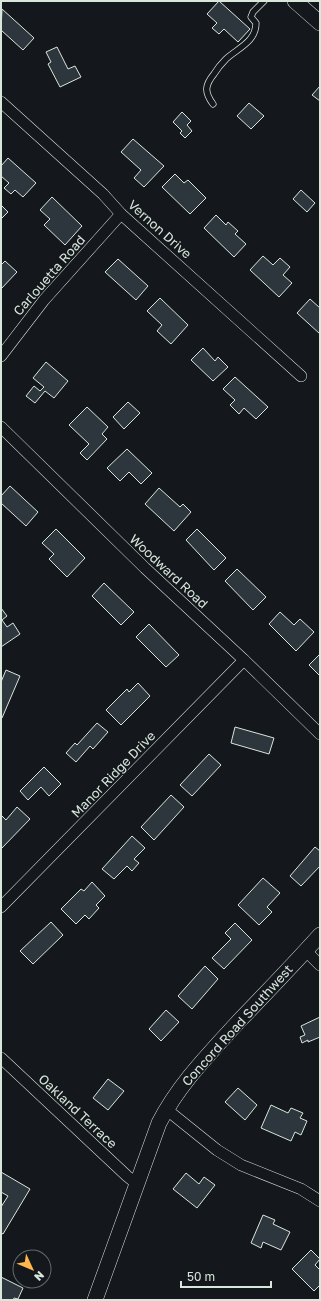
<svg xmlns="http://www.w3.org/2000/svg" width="321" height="1301" font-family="'Golos Text',sans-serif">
  <rect width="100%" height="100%" fill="#14181c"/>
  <g fill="#2c363c" stroke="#d8e6dc">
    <polygon points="219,1 250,29 238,42 224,29 219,34 212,28 217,23 207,14"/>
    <polygon points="2,9 34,38 23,50 1,30"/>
    <polygon points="57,47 68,69 75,66 81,77 60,87 48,64 51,62 46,52"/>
    <polygon points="320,86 320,101 312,95"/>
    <polygon points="249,103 264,116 251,129 237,116"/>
    <polygon points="182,112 191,121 187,125 192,131 185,138 180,133 182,131 173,122"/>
    <polygon points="133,139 164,166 144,187 134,178 141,170 121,152"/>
    <polygon points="8,158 36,183 23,197 15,190 11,194 4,188 9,183 1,176 1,166"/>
    <polygon points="175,174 184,183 188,180 206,198 190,214 162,187"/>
    <polygon points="301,190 315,203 307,212 293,199"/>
    <polygon points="52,197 82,226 65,245 44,225 50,219 40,210"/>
    <polygon points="1,205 8,212 1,219"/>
    <polygon points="216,215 226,225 228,222 238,231 235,234 246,244 234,257 204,228"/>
    <polygon points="263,256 273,265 280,258 290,267 283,275 292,283 279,297 250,270"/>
    <polygon points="118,259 148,286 136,300 105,272"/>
    <polygon points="5,261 17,272 1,289 1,265"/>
    <polygon points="160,298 188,325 171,344 157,331 162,325 147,311"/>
    <polygon points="310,299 320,308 320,334 297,313"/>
    <polygon points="203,348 215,361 218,357 228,367 213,381 191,360"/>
    <polygon points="46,362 68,381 54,398 45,391 35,403 26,396 34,386 40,391 44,387 33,378"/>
    <polygon points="235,377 268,407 256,419 244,408 239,414 230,405 235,400 223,389"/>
    <polygon points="128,402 140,413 124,429 113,417"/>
    <polygon points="87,407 108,427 102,434 107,439 87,460 80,453 89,444 69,425"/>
    <polygon points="127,449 152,473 141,484 129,472 120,481 107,468"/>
    <polygon points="10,486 38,512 26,526 1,503 1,496"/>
    <polygon points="159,488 180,507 183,504 191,512 174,531 145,504"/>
    <polygon points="56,529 85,558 67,577 49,559 54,554 42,543"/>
    <polygon points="197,529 226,558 214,570 186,540"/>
    <polygon points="237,569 266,597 253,610 225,581"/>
    <polygon points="104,583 134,612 121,625 92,596"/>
    <polygon points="1,608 7,616 2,620 7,627 13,623 20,634 1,647"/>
    <polygon points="280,612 294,625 300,619 314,632 296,651 269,624"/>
    <polygon points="149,624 179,655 166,667 136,637"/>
    <polygon points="320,654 320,674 319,675 309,665"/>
    <polygon points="6,670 20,676 2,718 1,717 1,682"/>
    <polygon points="138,683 150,696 121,725 106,710 127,689 129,692"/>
    <polygon points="97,723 108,732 93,749 90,746 76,762 66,753 75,743 77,745"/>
    <polygon points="235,727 274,738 269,754 231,743"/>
    <polygon points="209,754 221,765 192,796 180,785"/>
    <polygon points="44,767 61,784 49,796 41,787 28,800 20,791"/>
    <polygon points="171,795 184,807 154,840 141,827"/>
    <polygon points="17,807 30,819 1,849 1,815 6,820"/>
    <polygon points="132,836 145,848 134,859 139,863 132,871 127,866 114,879 102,869"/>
    <polygon points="315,847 320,851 320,866 301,886 290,876"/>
    <polygon points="263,878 280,893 267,907 272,912 259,925 238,905"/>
    <polygon points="92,882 105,896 96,905 99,908 89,919 85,915 76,924 61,909 81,889 84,891"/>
    <polygon points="51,922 63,935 33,964 20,951"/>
    <polygon points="235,923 252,940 224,969 212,958 231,939 225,933"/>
    <polygon points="205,966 218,979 192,1009 178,996"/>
    <polygon points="166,1010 179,1022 161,1041 149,1029"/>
    <polygon points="320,1017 320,1037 308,1042 308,1040 302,1043 300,1037 305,1035 301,1026"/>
    <polygon points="108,1079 124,1091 108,1110 93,1098"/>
    <polygon points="238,1088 257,1105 245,1120 225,1102"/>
    <polygon points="271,1105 288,1113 291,1108 303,1113 300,1118 307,1121 301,1135 295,1132 291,1141 261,1128"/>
    <polygon points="1,1172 30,1189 3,1234 1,1233 1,1207 8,1196 1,1192"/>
    <polygon points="186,1173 199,1184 204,1177 215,1185 197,1208 173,1189"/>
    <polygon points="263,1215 275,1220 273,1224 290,1232 281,1250 263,1242 261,1248 251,1243"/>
    <polygon points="311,1250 320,1259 315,1265 320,1270 320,1285 314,1291 292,1269"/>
    <polygon points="1,1277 23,1288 18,1299 14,1298 13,1300 1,1300"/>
  </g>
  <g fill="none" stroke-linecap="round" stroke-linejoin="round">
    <defs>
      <path id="lane" d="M 213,104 C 204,92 205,85 214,74 C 217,69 221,64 226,59 C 238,48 256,42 256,23 L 251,17 L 253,12 L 264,1"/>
      <g id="street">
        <polyline points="1,102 103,194 121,214 301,376"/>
        <polyline points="1,356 44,300 121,214"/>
        <polyline points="1,427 145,568 244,660 320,734"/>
        <polyline points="1,907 244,660"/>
        <polyline points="306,951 320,965"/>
        <polyline points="1,1058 127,1176 137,1184"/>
        <polyline points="166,1109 217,1150 241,1165 301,1189 320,1201"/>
      </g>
      <g id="secondary">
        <polyline points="295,1 320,23"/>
        <path d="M 95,1300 L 159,1123 C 179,1084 209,1054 238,1022 C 266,993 293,965 320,935"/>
      </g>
    </defs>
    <use href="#lane" stroke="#d8e6dc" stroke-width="7"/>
    <use href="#street" stroke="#d8e6dc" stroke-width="12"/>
    <use href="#secondary" stroke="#d8e6dc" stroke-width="16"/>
    <use href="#lane" stroke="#14181c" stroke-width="5.5"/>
    <use href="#street" stroke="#14181c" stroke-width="11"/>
    <use href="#secondary" stroke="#14181c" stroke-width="15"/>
  </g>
  <g text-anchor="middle" stroke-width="3" stroke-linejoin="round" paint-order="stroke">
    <g font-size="13" fill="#d8e6dc" stroke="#14181c">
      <text transform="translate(160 229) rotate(42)" y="5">Vernon Drive</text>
      <text transform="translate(49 275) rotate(-49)" y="5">Carlouetta Road</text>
      <text transform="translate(169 571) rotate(43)" y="5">Woodward Road</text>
      <text transform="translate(113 774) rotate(-46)" y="5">Manor Ridge Drive</text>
      <text transform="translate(237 1025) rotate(-48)" y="5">Concord Road Southwest</text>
      <text transform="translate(78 1111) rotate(43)" y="5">Oakland Terrace</text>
    </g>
  </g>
  <rect width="321" height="1301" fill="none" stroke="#d8e6dc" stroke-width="4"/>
  <g transform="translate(32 1269) rotate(134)"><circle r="19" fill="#14181c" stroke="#626a69"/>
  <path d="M0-3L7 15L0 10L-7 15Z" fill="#ffb74d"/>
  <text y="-6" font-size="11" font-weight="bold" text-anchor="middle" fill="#d8e6dc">N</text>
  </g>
  <path d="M181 1281v6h90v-6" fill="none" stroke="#d8e6dc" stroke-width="2"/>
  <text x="187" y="1281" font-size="12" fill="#d8e6dc" stroke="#14181c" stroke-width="3" paint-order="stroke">50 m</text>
</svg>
